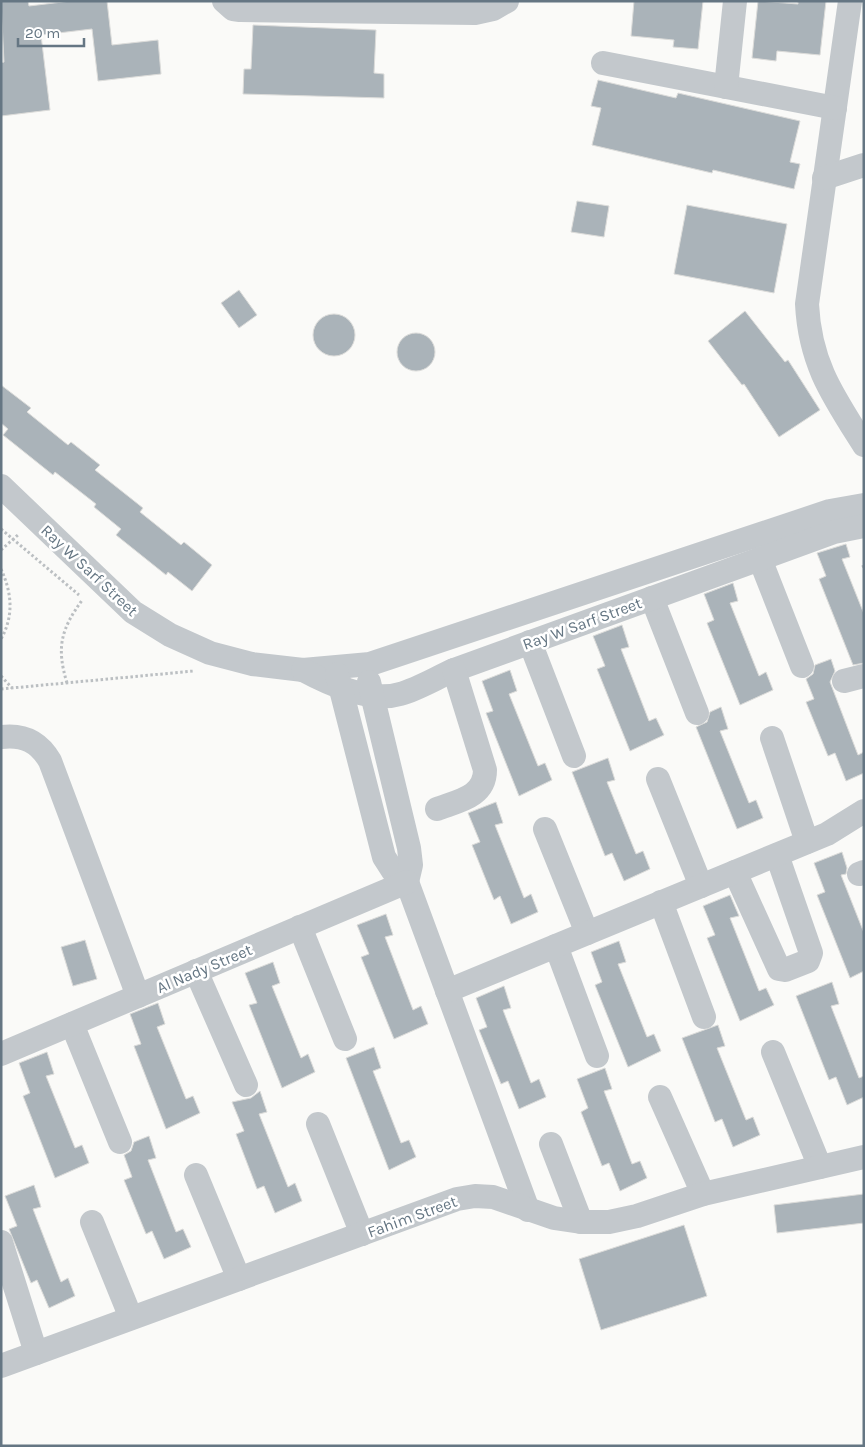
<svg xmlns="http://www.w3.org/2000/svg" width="865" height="1447" font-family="Karla,sans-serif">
  <rect width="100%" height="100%" fill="#fafaf8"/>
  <g fill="#aab3b9" stroke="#dcdcda">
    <polygon points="1,1 28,1 29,6 71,1 107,1 112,45 158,40 161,74 98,81 92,29 41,35 50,110 1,116 1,63 4,62"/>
    <polygon points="634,1 703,1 698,49 673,47 674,40 631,36"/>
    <polygon points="758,1 798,4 798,1 826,1 820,55 777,51 776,61 752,58"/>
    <polygon points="253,25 376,30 374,73 384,74 384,98 243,94 244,69 251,69"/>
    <polygon points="598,80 676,98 678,93 800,121 790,162 800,164 794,189 713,170 712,173 592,145 601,108 591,106"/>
    <polygon points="577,201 609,206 604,237 571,232"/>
    <polygon points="687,205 787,224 774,293 674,274"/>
    <polygon points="239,290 257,315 239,328 221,303"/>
    <polygon points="745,311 785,362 788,360 820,410 779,437 744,384 742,385 708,341"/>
    <circle cx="334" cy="335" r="21"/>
    <circle cx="416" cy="352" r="19"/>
    <polygon points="1,385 31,408 27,412 68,445 71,442 100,465 95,470 143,508 140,512 181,545 184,542 212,565 192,591 168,572 166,575 116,535 121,529 94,507 96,504 55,472 53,475 3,435 8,429 1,423"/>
    <polygon points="846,544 850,557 842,559 864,614 864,663 853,665 819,579 826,576 817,553"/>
    <polygon points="733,583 738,601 730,603 759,676 766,672 773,690 740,705 707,623 714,620 704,594"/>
    <polygon points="622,625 629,647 621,649 649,721 656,718 664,735 630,751 597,669 605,666 593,636"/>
    <polygon points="831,659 835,671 830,682 858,755 864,752 864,773 846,781 835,753 828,756 806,702 814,699 806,679 813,674 815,665"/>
    <polygon points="510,670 517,691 509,694 538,766 545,763 552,780 519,796 486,713 493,711 482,681"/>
    <polygon points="721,707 728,729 720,731 749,803 756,800 763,818 737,829 696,727 707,722 710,712"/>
    <polygon points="608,758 615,780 607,782 636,854 643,851 650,869 624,881 612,853 605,856 572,772"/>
    <polygon points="496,802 503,823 495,825 524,898 531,894 538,912 511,924 500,896 494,900 472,845 480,842 468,813"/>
    <polygon points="842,852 847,868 846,874 841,875 864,933 864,971 850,978 817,895 825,892 814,863"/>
    <polygon points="730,895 739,916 730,918 759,991 766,988 774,1005 740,1021 707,938 715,935 703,906"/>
    <polygon points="386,914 393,935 385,937 413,1010 421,1006 428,1024 394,1039 361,957 369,954 357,925"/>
    <polygon points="85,940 97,979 73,986 61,947"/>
    <polygon points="619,941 626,962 618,964 647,1037 654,1034 661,1051 628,1067 595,985 602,982 591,952"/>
    <polygon points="273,962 280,983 272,986 301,1058 308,1054 315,1072 282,1088 249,1005 257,1003 245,973"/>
    <polygon points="832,982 839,1004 831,1006 859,1078 864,1076 864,1097 847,1105 836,1077 829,1080 796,996"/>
    <polygon points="504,986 511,1008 503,1010 531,1083 539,1079 546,1097 519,1109 508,1081 501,1084 479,1030 487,1027 476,998"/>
    <polygon points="158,1003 165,1024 157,1027 186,1099 193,1096 200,1113 166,1129 134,1046 141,1044 130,1014"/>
    <polygon points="718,1025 725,1046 717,1048 746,1120 753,1117 760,1135 733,1147 722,1119 715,1122 682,1038"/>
    <polygon points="374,1047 381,1068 373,1071 401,1143 409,1140 416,1157 389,1170 346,1058"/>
    <polygon points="47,1052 54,1074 46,1076 75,1148 82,1145 89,1163 55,1178 23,1096 30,1093 19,1063"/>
    <polygon points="605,1068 612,1089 604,1091 632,1164 640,1161 647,1178 620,1191 609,1163 602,1166 581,1112 588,1108 577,1079"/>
    <polygon points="260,1091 267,1112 259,1114 288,1187 295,1183 302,1201 275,1213 264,1186 257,1189 236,1134 244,1131 232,1102 251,1098"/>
    <polygon points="149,1136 156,1158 148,1160 176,1232 183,1229 191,1247 164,1259 152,1231 146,1234 124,1180 132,1177 124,1155 131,1151 134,1142"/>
    <polygon points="34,1185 41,1207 33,1209 61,1282 68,1278 75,1296 49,1308 37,1280 31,1283 9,1229 17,1226 5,1196"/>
    <polygon points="864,1194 864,1223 777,1233 774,1205"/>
    <polygon points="684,1225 707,1296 601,1330 579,1259"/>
  </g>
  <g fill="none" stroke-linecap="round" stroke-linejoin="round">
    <g stroke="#bbbfc2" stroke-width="3" stroke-dasharray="2.5 2.5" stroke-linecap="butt">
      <polyline points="1,529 79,595"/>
      <polyline points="1,550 19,534"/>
      <polyline points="862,567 864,566"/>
      <path d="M 1,569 C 12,593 14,616 1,639"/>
      <polyline points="1,676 12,688"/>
      <path d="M 67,683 C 56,647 61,629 83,599"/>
      <polyline points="1,689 194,671"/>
    </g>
    <g stroke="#c3c8cc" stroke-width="24">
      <polyline points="224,1 233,9 240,10 475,13 493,9 507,1"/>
      <path d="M 850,1 L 807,304 C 810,364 833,396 864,445"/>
      <polyline points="603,63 835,108"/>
      <polyline points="726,87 735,1"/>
      <polyline points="824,178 864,165"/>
      <polyline points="1,486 133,612 170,635 210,653 252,664 303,670 370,664 830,511 864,505"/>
      <polyline points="760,559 802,666"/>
      <polyline points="652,598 697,713"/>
      <polyline points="530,642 574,756"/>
      <path d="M 303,670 C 329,684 370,703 400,694 C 418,689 436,678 454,670 L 834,532 L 864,526"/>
      <polyline points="337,674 384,857 393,871 407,882 528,1210"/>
      <polyline points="844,681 864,676"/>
      <polyline points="369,682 409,848 411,865 407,882"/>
      <path d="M 1,737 C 24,734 39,742 50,761 L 138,996"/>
      <polyline points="772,738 807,842"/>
      <polyline points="658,779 701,886"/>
      <path d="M 437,809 C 458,801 485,797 485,770 L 454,670"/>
      <polyline points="545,829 587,933"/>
      <polyline points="735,872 779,969 785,970 808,961 811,953 777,855"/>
      <polyline points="859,874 864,872"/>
      <polyline points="661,902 704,1017"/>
      <polyline points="300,927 345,1039"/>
      <polyline points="556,946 597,1056"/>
      <polyline points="196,971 246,1085"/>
      <polyline points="447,991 827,834 864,811"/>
      <polyline points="72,1024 120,1142"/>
      <polyline points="773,1052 820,1167"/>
      <polyline points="1,1054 407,882"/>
      <polyline points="660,1097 703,1194"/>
      <polyline points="318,1124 362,1234"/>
      <polyline points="551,1144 581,1222"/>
      <polyline points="196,1175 239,1279"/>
      <polyline points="92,1222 131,1318"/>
      <polyline points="1,1242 36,1353"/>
      <polyline points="1,1366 457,1199 475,1196 493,1197 554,1218 581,1222 609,1222 637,1216 703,1194 864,1157"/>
    </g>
  </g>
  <g text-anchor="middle" stroke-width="5" stroke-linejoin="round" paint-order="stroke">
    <g font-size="16" fill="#657683" stroke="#fff">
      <text transform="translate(90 570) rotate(43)" y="6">Ray W Sarf Street</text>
      <text transform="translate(582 623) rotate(-20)" y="6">Ray W Sarf Street</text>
      <text transform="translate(204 968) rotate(-23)" y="6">Al Nady Street</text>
      <text transform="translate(412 1216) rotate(-20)" y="6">Fahim Street</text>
    </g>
  </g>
  <rect width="865" height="1447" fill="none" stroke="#657683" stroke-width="5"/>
  <path d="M18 38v8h66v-8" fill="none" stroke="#657683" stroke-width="2.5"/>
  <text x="25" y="38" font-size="15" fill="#657683" stroke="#ffffff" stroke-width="4" paint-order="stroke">20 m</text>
</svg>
